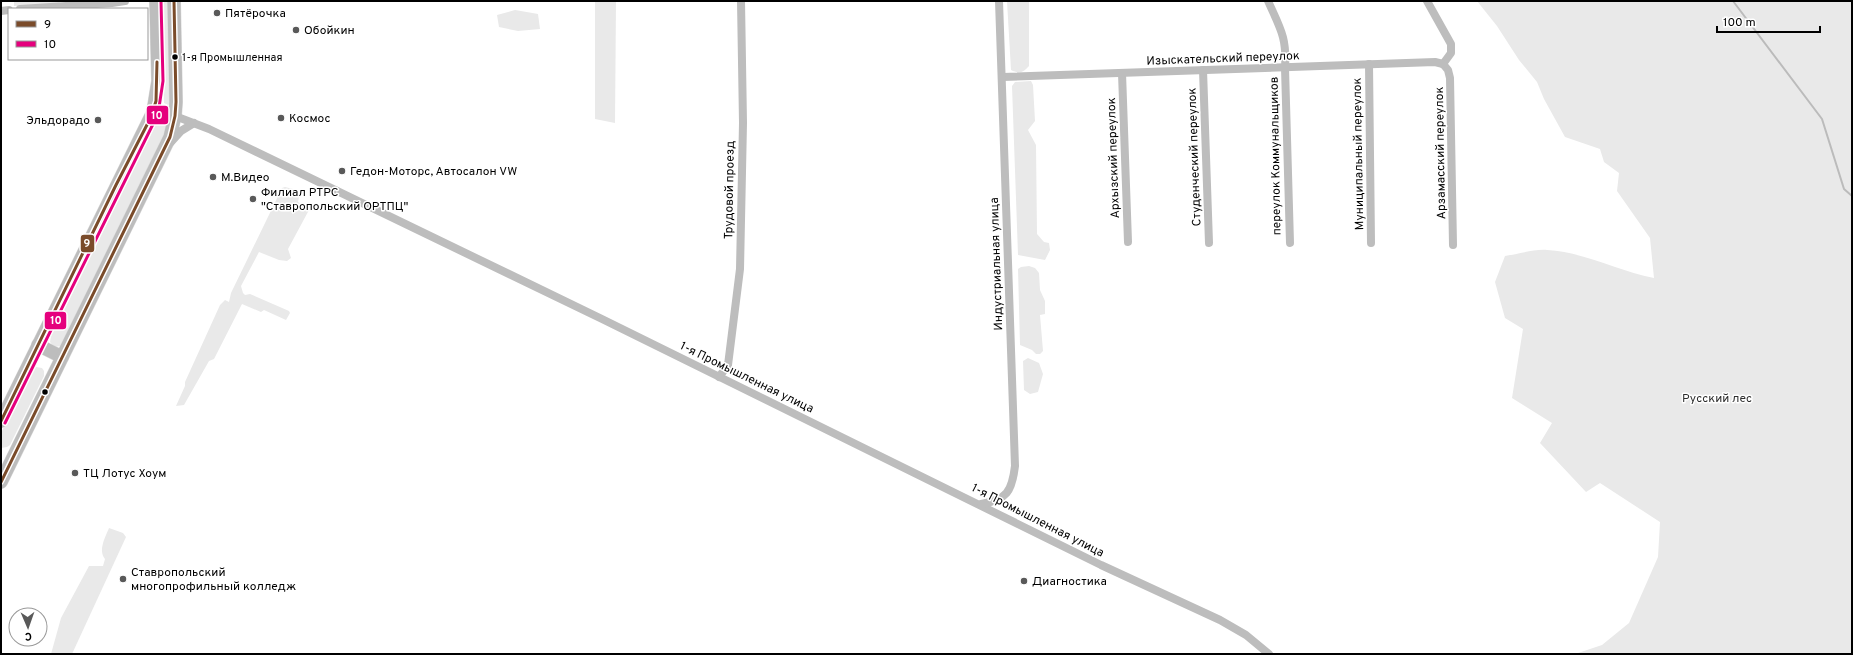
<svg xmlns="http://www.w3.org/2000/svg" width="1853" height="655" font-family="Overpass,sans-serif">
  <rect width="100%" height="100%" fill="#fff"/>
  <g fill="#e9e9e9">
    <polygon points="14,1 59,1 60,3 14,6"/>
    <polygon points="160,1 169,1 171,103 168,105 164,103"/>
    <polygon points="595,1 616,1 615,123 595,119"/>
    <path d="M 1007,1 L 1029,1 L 1029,66 C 1023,73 1019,74 1011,70 Z"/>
    <path d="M 1477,1 L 1852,1 L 1852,654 L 1575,654 L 1602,645 L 1629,623 L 1658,557 L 1660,522 L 1600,483 L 1586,492 L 1540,443 L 1552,423 L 1512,398 L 1523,329 L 1505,318 L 1495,282 L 1505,256 C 1518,254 1534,249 1547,250 C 1584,252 1618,271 1654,278 L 1650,238 L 1617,191 L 1619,173 L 1604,162 L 1600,149 L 1565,137 L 1544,99 L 1537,82 L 1519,60 L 1497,26 Z"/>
    <polygon points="515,10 538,14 540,29 518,31 499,27 497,15"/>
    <polygon points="1031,81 1033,85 1035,121 1028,130 1036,145 1037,234 1044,242 1049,243 1050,250 1045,260 1018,255 1012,86 1015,82"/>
    <polygon points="162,117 166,119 168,128 61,346 54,347 50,342 52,330 156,120"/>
    <polygon points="285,187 297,190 299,197 298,202 309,210 288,249 291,258 287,261 279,260 259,252 241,286 243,293 245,295 250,294 289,311 290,313 286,320 264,310 261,312 242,304 214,359 209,361 184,405 176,406 185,386 185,382 220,305 225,300 229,302 231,293 282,188"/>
    <polygon points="1029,266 1035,268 1039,273 1040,290 1045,301 1045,314 1040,315 1043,351 1040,354 1036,354 1032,350 1020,345 1018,269 1021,267"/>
    <polygon points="1028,358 1039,363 1043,374 1038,392 1030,394 1024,390 1023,361"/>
    <polygon points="36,367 42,368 44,371 44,376 10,445 7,447 1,448 1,433 31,371"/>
    <path d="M 109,528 L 123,533 L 126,537 L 72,654 L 51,654 L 61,618 L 89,566 L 103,566 L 105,559 C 98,550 105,538 109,528 Z"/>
  </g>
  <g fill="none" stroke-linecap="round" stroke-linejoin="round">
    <polyline stroke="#bbb" stroke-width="2" points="1733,1 1822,119 1844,189 1852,196"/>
    <defs>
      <g id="primary">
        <polyline points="38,345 62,357"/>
        <polyline points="1,421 153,112 158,81 156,1"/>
        <polyline points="1,482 170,137 175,116 176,102 174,1"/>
      </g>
    </defs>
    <use href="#primary" stroke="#dbdbdb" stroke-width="14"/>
    <g stroke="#bdbdbd" stroke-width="8">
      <path d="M 1268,1 C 1280,28 1287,37 1285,68 L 1290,243"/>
      <polyline points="1427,1 1451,44 1451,53 1443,64"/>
      <polyline points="20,9 112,3 125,1"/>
      <polyline points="1,11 9,10"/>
      <polyline points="1369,64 1371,243"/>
      <polyline points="1443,64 1448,70 1450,78 1453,245"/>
      <polyline points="1203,70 1209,243"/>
      <polyline points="1122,73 1128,242"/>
      <polyline points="1003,77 1435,62 1443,64"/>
      <polyline points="175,116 209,129 602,319 1101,565 1220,620 1246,635 1269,654"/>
      <polyline points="171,142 181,131 194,123"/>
      <polyline points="719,377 728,365 740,269 743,123 741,1"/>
      <path d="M 981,504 C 1007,500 1012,491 1015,466 L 999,1"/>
    </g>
    <use href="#primary" stroke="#bdbdbd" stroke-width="13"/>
    <defs>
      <g id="bus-1">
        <polyline points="1,421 116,185 151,117 156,101 157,62"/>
        <polyline points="1,482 170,137 175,116 176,102 174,1"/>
      </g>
      <polyline id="bus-2" points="5,423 158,114 163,81 161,1"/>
    </defs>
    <use href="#bus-1" stroke="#fff" stroke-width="6"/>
    <use href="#bus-2" stroke="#fff" stroke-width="6"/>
    <use href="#bus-1" stroke="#7a4b2a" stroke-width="3"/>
    <use href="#bus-2" stroke="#e5007d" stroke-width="3"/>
  </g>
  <g fill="#595959" stroke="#fff" stroke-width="1.5">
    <circle cx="217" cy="13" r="4"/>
    <circle cx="296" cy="30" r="4"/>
    <circle cx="281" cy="118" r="4"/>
    <circle cx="98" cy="120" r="4"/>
    <circle cx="342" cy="171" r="4"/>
    <circle cx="213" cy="177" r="4"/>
    <circle cx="253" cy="199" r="4"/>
    <circle cx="75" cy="473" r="4"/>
    <circle cx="123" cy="579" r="4"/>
    <circle cx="1024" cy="581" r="4"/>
  </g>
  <g fill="#000" stroke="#fff" stroke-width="1.5">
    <circle cx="175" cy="57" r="3.5"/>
    <circle cx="45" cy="392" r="3.5"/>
  </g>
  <g text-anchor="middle" stroke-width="3" stroke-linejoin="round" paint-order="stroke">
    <g font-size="11" fill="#000" stroke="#fff" text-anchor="start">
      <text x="182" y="61">1-я Промышленная</text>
    </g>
    <g font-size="12" fill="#000" stroke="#fff" text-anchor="start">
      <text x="225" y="17">Пятёрочка</text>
      <text x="304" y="34">Обойкин</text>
      <text x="289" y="122">Космос</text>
      <text x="90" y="124" text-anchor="end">Эльдорадо</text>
      <text x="350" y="175">Гедон-Моторс, Автосалон VW</text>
      <text x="221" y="181">М.Видео</text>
      <text x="261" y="196">Филиал РТРС<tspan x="261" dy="14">"Ставропольский ОРТПЦ"</tspan></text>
      <text x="83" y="477">ТЦ Лотус Хоум</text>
      <text x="131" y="576">Ставропольский<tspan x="131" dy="14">многопрофильный колледж</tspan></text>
      <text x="1032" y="585">Диагностика</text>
    </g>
    <g font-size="12" fill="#000" stroke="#fff">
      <text transform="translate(1223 58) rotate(-2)" y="4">Изыскательский переулок</text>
      <text transform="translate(1440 153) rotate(-91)" y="4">Арзамасский переулок</text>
      <text transform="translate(1358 154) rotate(-91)" y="4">Муниципальный переулок</text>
      <text transform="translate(1275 156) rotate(-91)" y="4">переулок Коммунальщиков</text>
      <text transform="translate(1194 157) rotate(-92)" y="4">Студенческий переулок</text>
      <text transform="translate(1113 158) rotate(-92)" y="4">Архызский переулок</text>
      <text transform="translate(729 190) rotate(-89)" y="4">Трудовой проезд</text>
      <text transform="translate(996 264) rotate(-92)" y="4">Индустриальная улица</text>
      <text transform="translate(747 377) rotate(26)" y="4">1-я Промышленная улица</text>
      <text transform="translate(1038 520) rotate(27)" y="4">1-я Промышленная улица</text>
    </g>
    <g font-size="12" fill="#2e2e2e" stroke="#fff">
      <text x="1717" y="402">Русский лес</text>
    </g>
  </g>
  <g stroke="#fff" stroke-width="1.5">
    <rect x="146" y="105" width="23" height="20" rx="4" fill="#e5007d"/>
    <rect x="80" y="234" width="15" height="19" rx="4" fill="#7a4b2a"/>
    <rect x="44" y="311" width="23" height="19" rx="4" fill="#e5007d"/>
  </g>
  <g font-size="11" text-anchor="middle" font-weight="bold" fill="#fff">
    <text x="157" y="119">10</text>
    <text x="87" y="247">9</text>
    <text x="56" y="324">10</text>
  </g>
  <rect width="1853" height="655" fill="none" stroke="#000000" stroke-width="4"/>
  <rect x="8" y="8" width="140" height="52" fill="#ffffff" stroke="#999999"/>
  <rect x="16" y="21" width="20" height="6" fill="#7a4b2a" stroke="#999999"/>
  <text x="44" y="28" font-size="12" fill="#000000">9</text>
  <rect x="16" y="41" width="20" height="6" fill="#e5007d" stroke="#999999"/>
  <text x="44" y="48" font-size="12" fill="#000000">10</text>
  <g transform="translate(28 627) rotate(178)"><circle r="19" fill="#ffffff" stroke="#999999"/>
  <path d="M0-3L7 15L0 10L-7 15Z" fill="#595959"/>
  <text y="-6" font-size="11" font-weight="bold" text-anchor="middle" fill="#000000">С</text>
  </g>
  <path d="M1717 26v6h103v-6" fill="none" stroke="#000000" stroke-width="2"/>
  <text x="1723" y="26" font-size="12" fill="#000000" stroke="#ffffff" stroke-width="3" paint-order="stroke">100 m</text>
</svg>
